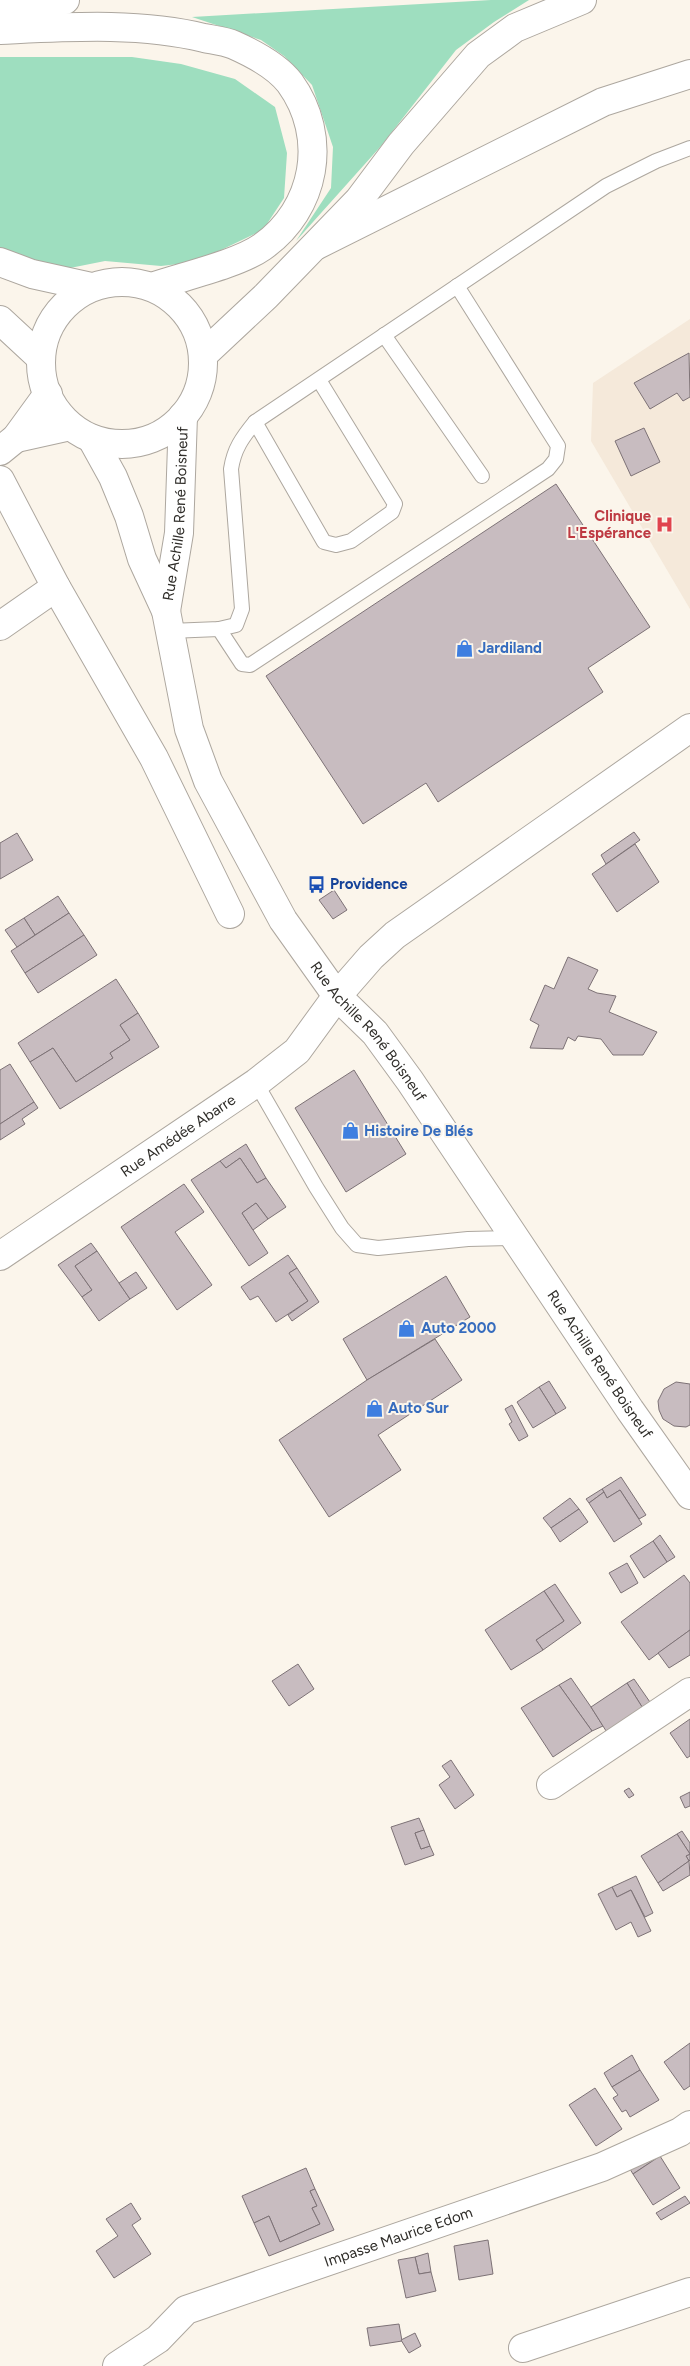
<svg xmlns="http://www.w3.org/2000/svg" width="690" height="2366" font-family="Figtree,sans-serif">
  <rect width="100%" height="100%" fill="#fbf5eb"/>
  <polygon fill="#f5e9da" points="690,319 690,609 591,441 593,383"/>
  <g fill="#9edebf">
    <polygon points="491,0 529,0 494,22 456,50 381,146 296,241 331,188 333,147 312,85 284,56 261,40 192,17"/>
    <polygon points="0,57 132,57 181,64 235,79 275,107 287,153 284,198 263,230 196,262 161,266 105,261 70,268 6,259 0,253"/>
  </g>
  <g fill="#c8bcc0" stroke="#7d7276">
    <polygon points="689,353 690,397 683,401 677,393 650,409 634,383"/>
    <polygon points="644,428 660,462 631,476 615,441"/>
    <polygon points="556,484 650,627 588,668 603,692 438,802 426,783 363,824 266,676"/>
    <polygon points="634,832 640,840 606,864 601,855"/>
    <polygon points="17,833 33,860 0,879 0,843"/>
    <polygon points="635,844 659,882 617,912 592,874"/>
    <polygon points="334,890 347,910 333,919 319,900"/>
    <polygon points="58,896 69,913 35,935 24,918"/>
    <polygon points="69,913 84,935 25,973 11,951"/>
    <polygon points="24,918 35,935 17,947 5,930"/>
    <polygon points="84,935 97,955 38,993 25,973"/>
    <polygon points="568,957 598,970 588,989 597,993 616,996 609,1012 657,1032 643,1055 613,1055 601,1039 578,1036 575,1041 568,1037 563,1049 530,1048 539,1025 530,1020 545,985 554,989"/>
    <polygon points="116,979 138,1013 120,1025 130,1040 110,1053 113,1058 76,1082 53,1048 30,1062 18,1043"/>
    <polygon points="138,1013 159,1047 60,1109 30,1062 53,1048 76,1082 113,1058 110,1053 130,1040 120,1025"/>
    <polygon points="10,1064 34,1102 0,1124 0,1070"/>
    <polygon points="354,1070 406,1154 346,1192 295,1108"/>
    <polygon points="34,1102 38,1108 22,1119 25,1124 0,1140 0,1124"/>
    <polygon points="246,1144 266,1178 257,1183 240,1158 226,1168 220,1161"/>
    <polygon points="240,1158 257,1183 266,1178 286,1207 268,1219 256,1203 242,1213 268,1253 249,1266 191,1180 220,1161 226,1168"/>
    <polygon points="184,1184 204,1212 175,1232 212,1285 177,1310 121,1227"/>
    <polygon points="256,1203 268,1219 253,1230 242,1213"/>
    <polygon points="91,1243 97,1251 75,1266 92,1290 82,1297 58,1265"/>
    <polygon points="97,1251 130,1299 99,1321 82,1297 92,1290 75,1266"/>
    <polygon points="288,1255 297,1268 289,1273 308,1301 276,1322 258,1296 250,1300 241,1287"/>
    <polygon points="297,1268 319,1302 292,1321 288,1315 308,1301 289,1273"/>
    <polygon points="136,1272 147,1288 130,1299 119,1283"/>
    <polygon points="446,1276 470,1317 367,1380 343,1339"/>
    <polygon points="435,1339 462,1380 378,1435 401,1470 329,1517 279,1440 367,1380"/>
    <polygon points="549,1381 566,1408 556,1414 539,1387"/>
    <polygon points="676,1382 690,1384 690,1425 686,1427 674,1426 663,1419 659,1410 658,1401 664,1389"/>
    <polygon points="539,1387 556,1414 533,1428 517,1402"/>
    <polygon points="512,1405 528,1436 519,1441 509,1424 512,1422 505,1409"/>
    <polygon points="621,1477 646,1515 639,1519 620,1490 607,1498 602,1489"/>
    <polygon points="602,1489 604,1492 589,1503 586,1499"/>
    <polygon points="620,1490 642,1524 614,1542 589,1503 604,1492 607,1498"/>
    <polygon points="570,1498 579,1509 551,1528 543,1518"/>
    <polygon points="579,1509 588,1522 560,1542 551,1528"/>
    <polygon points="660,1535 675,1557 667,1562 653,1541"/>
    <polygon points="653,1541 667,1562 644,1578 630,1556"/>
    <polygon points="627,1563 638,1583 621,1593 609,1573"/>
    <polygon points="684,1575 690,1583 690,1630 649,1660 621,1622"/>
    <polygon points="555,1584 581,1623 543,1650 536,1640 564,1621 544,1591"/>
    <polygon points="544,1591 564,1621 536,1640 543,1650 511,1670 485,1630"/>
    <polygon points="690,1630 690,1655 669,1668 658,1653"/>
    <polygon points="298,1664 314,1689 289,1706 272,1681"/>
    <polygon points="571,1678 591,1707 603,1726 592,1731 559,1685"/>
    <polygon points="634,1679 652,1705 644,1710 627,1683"/>
    <polygon points="627,1683 644,1710 608,1734 591,1707"/>
    <polygon points="559,1685 592,1731 553,1757 521,1708"/>
    <polygon points="690,1719 690,1756 687,1758 670,1733"/>
    <polygon points="451,1760 474,1795 455,1809 439,1785 450,1777 442,1766"/>
    <polygon points="629,1788 634,1795 629,1798 624,1791"/>
    <polygon points="690,1792 690,1806 685,1808 680,1797"/>
    <polygon points="419,1818 424,1830 415,1833 421,1849 430,1846 434,1855 405,1865 391,1827"/>
    <polygon points="424,1830 430,1846 421,1849 415,1833"/>
    <polygon points="682,1831 690,1843 690,1860 689,1861 686,1856 690,1854 677,1834"/>
    <polygon points="677,1834 690,1854 686,1856 689,1861 658,1883 641,1856"/>
    <polygon points="689,1861 690,1875 663,1891 658,1883"/>
    <polygon points="636,1876 653,1913 645,1917 631,1890 617,1897 612,1887"/>
    <polygon points="612,1887 617,1897 631,1890 651,1931 638,1937 631,1922 616,1930 598,1894"/>
    <polygon points="690,2043 690,2086 684,2090 664,2062"/>
    <polygon points="632,2055 640,2070 612,2087 604,2073"/>
    <polygon points="640,2070 659,2100 630,2117 626,2110 622,2112 613,2098 618,2095 612,2087"/>
    <polygon points="595,2088 622,2129 596,2146 569,2105"/>
    <polygon points="660,2156 633,2174 628,2166"/>
    <polygon points="660,2156 680,2188 653,2205 633,2174"/>
    <polygon points="306,2168 315,2189 310,2191 317,2206 312,2208 320,2224 280,2242 269,2216 254,2223 242,2196"/>
    <polygon points="315,2189 334,2230 269,2256 254,2223 269,2216 280,2242 320,2224 312,2208 317,2206 310,2191"/>
    <polygon points="685,2196 690,2203 661,2220 656,2213"/>
    <polygon points="131,2203 141,2219 132,2225 151,2254 114,2278 96,2251 118,2236 106,2219"/>
    <polygon points="488,2240 493,2274 459,2280 454,2246"/>
    <polygon points="428,2253 431,2272 419,2274 415,2257"/>
    <polygon points="415,2257 419,2274 431,2272 436,2291 406,2298 398,2260"/>
    <polygon points="399,2324 402,2341 370,2346 367,2328"/>
    <polygon points="415,2333 421,2346 409,2353 401,2340"/>
  </g>
  <g fill="none" stroke-linecap="round" stroke-linejoin="round">
    <defs>
      <g id="lane">
        <polyline points="384,335 482,476"/>
        <polyline points="255,422 324,542 336,545 351,541 392,512 395,504 319,380"/>
        <polyline points="219,629 242,664 250,665 548,469 556,459 558,446 457,286"/>
        <path d="M 170,631 L 219,629 L 236,625 L 242,609 L 231,469 C 234,449 242,438 255,422 L 606,186 L 656,161 L 690,148"/>
        <polyline points="256,1083 316,1187 342,1228 357,1245 378,1248 468,1239 515,1238"/>
      </g>
      <g id="street">
        <polyline points="317,245 603,102 690,74"/>
        <polyline points="16,438 70,426"/>
        <polyline points="0,451 16,438 48,394"/>
        <polyline points="0,480 56,587 154,758 230,914"/>
        <polyline points="0,626 56,587"/>
        <polyline points="337,996 371,957 395,935 690,728"/>
        <polyline points="551,1785 690,1692"/>
        <polyline points="523,2348 690,2292"/>
        <path id="s1" d="M 117,2366 L 158,2339 L 186,2310 L 602,2167 L 680,2132 L 690,2125"/>
      </g>
      <g id="secondary">
        <path id="s2" d="M 0,1256 L 256,1083 L 297,1051 L 337,996"/>
      </g>
      <g id="primary">
        <polyline points="0,262 32,274 91,287"/>
        <circle cx="122" cy="363" r="81"/>
        <polyline points="0,320 41,358"/>
        <path id="s3" d="M 92,439 L 113,477 L 129,516 L 142,559 L 166,611 L 189,729 L 208,781 L 283,920 L 337,996 L 375,1033 L 410,1081 L 630,1410 L 690,1495"/>
        <path id="s4" d="M 166,611 L 179,533 L 183,416"/>
      </g>
      <g id="highway">
        <polyline points="0,5 65,0"/>
        <path d="M 0,30 C 67,27 139,22 204,38 C 214,40 225,41 234,45 C 252,53 277,66 290,83 C 329,137 316,209 262,247 C 238,264 181,277 152,287"/>
        <polyline points="203,355 266,296 359,200 401,144 478,55 515,28 582,0"/>
      </g>
    </defs>
    <use href="#lane" stroke="#ada79f" stroke-width="16"/>
    <use href="#street" stroke="#ada79f" stroke-width="30"/>
    <use href="#secondary" stroke="#ada79f" stroke-width="30"/>
    <use href="#primary" stroke="#ada79f" stroke-width="30"/>
    <use href="#highway" stroke="#ada79f" stroke-width="30"/>
    <use href="#lane" stroke="#fff" stroke-width="14"/>
    <use href="#street" stroke="#fff" stroke-width="28"/>
    <use href="#secondary" stroke="#fff" stroke-width="28"/>
    <use href="#primary" stroke="#fff" stroke-width="28"/>
    <use href="#highway" stroke="#fff" stroke-width="28"/>
  </g>
  <defs>
    <symbol id="hospital-bare" viewBox="-9 -9 18 18"><path d="M-5-5h3v3.5h4V-5h3V5h-3V1.5h-4V5h-3Z" fill="#e0444e" stroke="#fbf5eb" stroke-width="2.5" paint-order="stroke"/></symbol>
    <symbol id="shop-bare" viewBox="-9 -9 18 18"><path d="M-5-2.5h2.3a2.7 3.5 0 0 1 5.4 0H5L5.5 6h-11ZM-1.5-2.5h3a1.5 2.3 0 0 0-3 0Z" fill="#3f7fe0" stroke="#fbf5eb" stroke-width="2.5" paint-order="stroke"/></symbol>
    <symbol id="bus-bare" viewBox="-9 -9 18 18"><path d="M-5-6H5V4H4V6H2V4H-2V6H-4V4H-5ZM-3.5-4V0h7V-4ZM-3.5 1.2v1.5H-2V1.2ZM2 1.2v1.5H3.5V1.2Z" fill="#1a4fb4" stroke="#fbf5eb" stroke-width="2.5" paint-order="stroke"/></symbol>
  </defs>
  <g fill-rule="evenodd">
    <use href="#hospital-bare" x="652" y="512" width="25" height="25"/>
    <use href="#shop-bare" x="452" y="636" width="25" height="25"/>
    <use href="#bus-bare" x="304" y="872" width="25" height="25"/>
    <use href="#shop-bare" x="338" y="1118" width="25" height="25"/>
    <use href="#shop-bare" x="394" y="1316" width="25" height="25"/>
    <use href="#shop-bare" x="362" y="1396" width="25" height="25"/>
  </g>
  <g text-anchor="middle" stroke-width="4" stroke-linejoin="round" paint-order="stroke">
    <g font-size="15" fill="#2f2d29" stroke="#fbf5eb">
      <text dy="5" stroke="none"><textPath href="#s4" startOffset="98">Rue Achille René Boisneuf</textPath></text>
      <text dy="5" stroke="none"><textPath href="#s3" startOffset="662">Rue Achille René Boisneuf</textPath></text>
      <text dy="5" stroke="none"><textPath href="#s2" startOffset="215">Rue Amédée Abarre</textPath></text>
      <text dy="5" stroke="none"><textPath href="#s3" startOffset="1068">Rue Achille René Boisneuf</textPath></text>
      <text dy="5" stroke="none"><textPath href="#s1" startOffset="314">Impasse Maurice Edom</textPath></text>
    </g>
    <g font-size="15" font-weight="bold" fill="#be3a42" stroke="#fbf5eb" text-anchor="end">
      <text x="651" y="521">Clinique<tspan x="651" dy="17">L'Espérance</tspan></text>
    </g>
    <g font-size="15" font-weight="bold" fill="#366cbe" stroke="#fbf5eb" text-anchor="start">
      <text x="478" y="653">Jardiland</text>
      <text x="364" y="1136">Histoire De Blés</text>
      <text x="421" y="1333">Auto 2000</text>
      <text x="388" y="1413">Auto Sur</text>
    </g>
    <g font-size="15" font-weight="bold" fill="#164399" stroke="#fbf5eb" text-anchor="start">
      <text x="330" y="889">Providence</text>
    </g>
  </g>
</svg>
